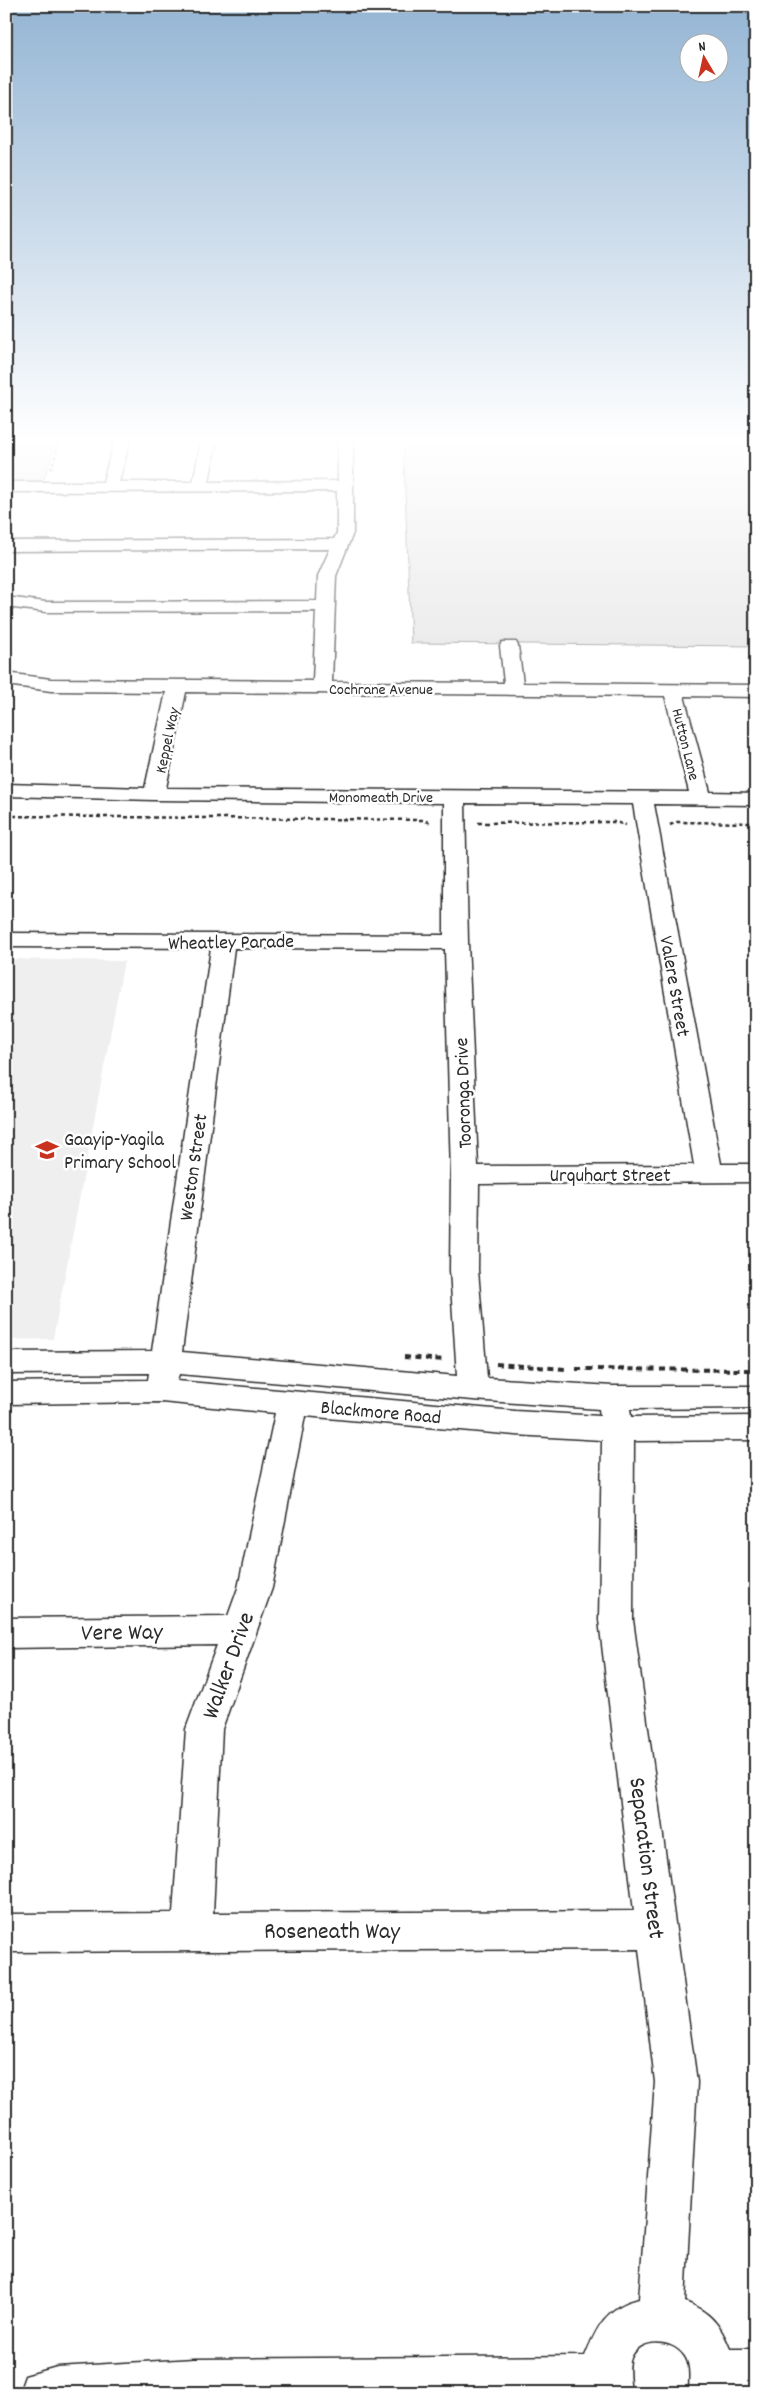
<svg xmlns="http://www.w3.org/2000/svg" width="762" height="2399" font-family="Dekko,sans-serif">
  <rect width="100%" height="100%" fill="#fff"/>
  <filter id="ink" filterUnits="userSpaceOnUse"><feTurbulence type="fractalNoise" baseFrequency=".02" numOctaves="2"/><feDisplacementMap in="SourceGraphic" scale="10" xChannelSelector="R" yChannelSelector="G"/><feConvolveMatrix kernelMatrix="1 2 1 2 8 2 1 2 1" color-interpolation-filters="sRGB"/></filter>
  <g filter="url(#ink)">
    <polygon fill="#efefef" points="6,959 124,961 53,1339 6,1340"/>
    <g fill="#e0e0e0" stroke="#868686">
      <polygon points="6,437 58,437 43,481 6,481"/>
      <polygon points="403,437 756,437 756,646 411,643"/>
    </g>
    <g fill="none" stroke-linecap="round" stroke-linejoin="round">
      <defs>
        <path id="minor" d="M 115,437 L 131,437 L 119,482 L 193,482 L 202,437 L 217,437 L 209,482 L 338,481 L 338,437 L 353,437 L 353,533 L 336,576 L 332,682 L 504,683 L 500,646 L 502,642 L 516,642 L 518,646 L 523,683 L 756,685 L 756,697 L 684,696 L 710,792 L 756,793 L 756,805 L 654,804 L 721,1164 L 756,1164 L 756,1182 L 479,1184 L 478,1270 L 487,1378 L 612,1386 L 756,1386 L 756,1408 L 630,1409 L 631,1417 L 756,1416 L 756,1440 L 634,1441 L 633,1620 L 697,2082 L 685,2302 C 710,2312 720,2324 730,2349 L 756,2349 L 756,2393 L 689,2393 C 689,2381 692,2365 684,2355 C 671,2337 636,2337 630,2361 C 628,2371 630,2383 631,2393 L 19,2393 L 25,2376 L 57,2367 L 194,2359 L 585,2356 C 597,2327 606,2307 639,2299 L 655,2082 L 639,1949 L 6,1952 L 6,1914 L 173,1913 L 186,1729 L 217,1645 L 6,1648 L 6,1618 L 228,1616 L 238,1588 L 275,1413 L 161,1402 L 6,1404 L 6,1382 L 148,1380 L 149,1373 L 6,1374 L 6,1352 L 152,1351 L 211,948 L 6,947 L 6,933 L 444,935 L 444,803 L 154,800 L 6,796 L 6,784 L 145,788 L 166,692 L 51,691 L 6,685 L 6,673 L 51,679 L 313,681 L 316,611 L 46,612 L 6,607 L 6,597 L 46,602 L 317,601 L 318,576 L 330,549 L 6,551 L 6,541 L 334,539 L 337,533 L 337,491 L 6,492 L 6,482 L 103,482 ZM 186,692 L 665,696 L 689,792 L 166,788 ZM 465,803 L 633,804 L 694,1165 L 478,1166 L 468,942 ZM 234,948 L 445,949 L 451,1175 L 450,1270 L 457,1376 L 182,1352 ZM 179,1374 L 473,1400 L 599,1409 L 600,1416 L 515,1411 L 177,1381 ZM 305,1416 L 515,1435 L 602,1440 L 599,1620 L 634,1911 L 213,1913 L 222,1729 L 272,1588 Z"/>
      </defs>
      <use href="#minor" stroke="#2b2b2b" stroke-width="3"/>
      <polyline stroke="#2b2b2b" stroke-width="2" stroke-dasharray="3 2.5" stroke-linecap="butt" points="51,469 62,437"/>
      <g stroke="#2b2b2b" stroke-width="2.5" stroke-dasharray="4 3" stroke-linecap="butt">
        <polyline points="6,816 423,820 432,823"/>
        <polyline points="478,823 615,822 626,825"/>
        <polyline points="670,825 677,822 756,823"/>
      </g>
      <g stroke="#2b2b2b" stroke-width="4" stroke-dasharray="6 4.5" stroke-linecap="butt">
        <polyline points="404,1357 445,1360"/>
        <polyline points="496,1364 565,1369"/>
        <polyline points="576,1369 756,1370"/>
      </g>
      <use href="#minor" fill="#fff" fill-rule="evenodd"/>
    </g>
  </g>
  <linearGradient id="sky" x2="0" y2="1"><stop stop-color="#94b5d4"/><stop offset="0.57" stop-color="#fff"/><stop offset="1" stop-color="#fff" stop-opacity="0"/></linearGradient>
  <rect width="762" height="772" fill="url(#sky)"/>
  <defs>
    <symbol id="school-bare" viewBox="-9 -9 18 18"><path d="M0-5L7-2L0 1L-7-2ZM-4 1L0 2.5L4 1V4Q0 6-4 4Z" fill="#c8321e" stroke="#fff" stroke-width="2.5" paint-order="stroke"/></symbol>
  </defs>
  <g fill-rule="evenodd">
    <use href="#school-bare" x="31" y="1134" width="32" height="32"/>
  </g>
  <g text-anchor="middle" stroke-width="5" stroke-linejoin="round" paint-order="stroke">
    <g font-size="16" fill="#2b2b2b" stroke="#fff">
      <text x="381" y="694">Cochrane Avenue</text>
      <text transform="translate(166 740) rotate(-78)" y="6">Keppel Way</text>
      <text transform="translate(687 744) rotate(76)" y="6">Hutton Lane</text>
      <text x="381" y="802">Monomeath Drive</text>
    </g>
    <g font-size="20" fill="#2b2b2b" stroke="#fff">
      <text transform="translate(231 941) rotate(-1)" y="7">Wheatley Parade</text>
      <text transform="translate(676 986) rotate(80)" y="7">Valere Street</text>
      <text transform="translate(462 1093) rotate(-92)" y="7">Tooronga Drive</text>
      <text transform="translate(192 1167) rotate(-82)" y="7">Weston Street</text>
      <text x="610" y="1181">Urquhart Street</text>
      <text transform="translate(381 1411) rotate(5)" y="7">Blackmore Road</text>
    </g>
    <g font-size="20" fill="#2b2b2b" stroke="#fff" text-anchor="start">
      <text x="64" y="1145">Gaayip-Yagila<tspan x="64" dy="23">Primary School</tspan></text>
    </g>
    <g font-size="24" fill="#2b2b2b" stroke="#fff">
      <text transform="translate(122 1631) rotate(-1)" y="8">Vere Way</text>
      <text transform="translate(227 1665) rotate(-70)" y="8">Walker Drive</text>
      <text transform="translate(648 1858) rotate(83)" y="8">Separation Street</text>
      <text x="332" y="1938">Roseneath Way</text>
    </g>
  </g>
  <rect width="762" height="2399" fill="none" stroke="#fff" stroke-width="25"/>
  <rect x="12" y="12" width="737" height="2374" fill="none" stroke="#2b2b2b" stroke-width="2" filter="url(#ink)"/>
  <g transform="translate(704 58) rotate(351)"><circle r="24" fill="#ffffff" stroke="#aaaaaa"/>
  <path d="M0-4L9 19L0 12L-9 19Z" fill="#c8321e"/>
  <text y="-8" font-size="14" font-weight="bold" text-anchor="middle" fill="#2b2b2b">N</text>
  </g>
</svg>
